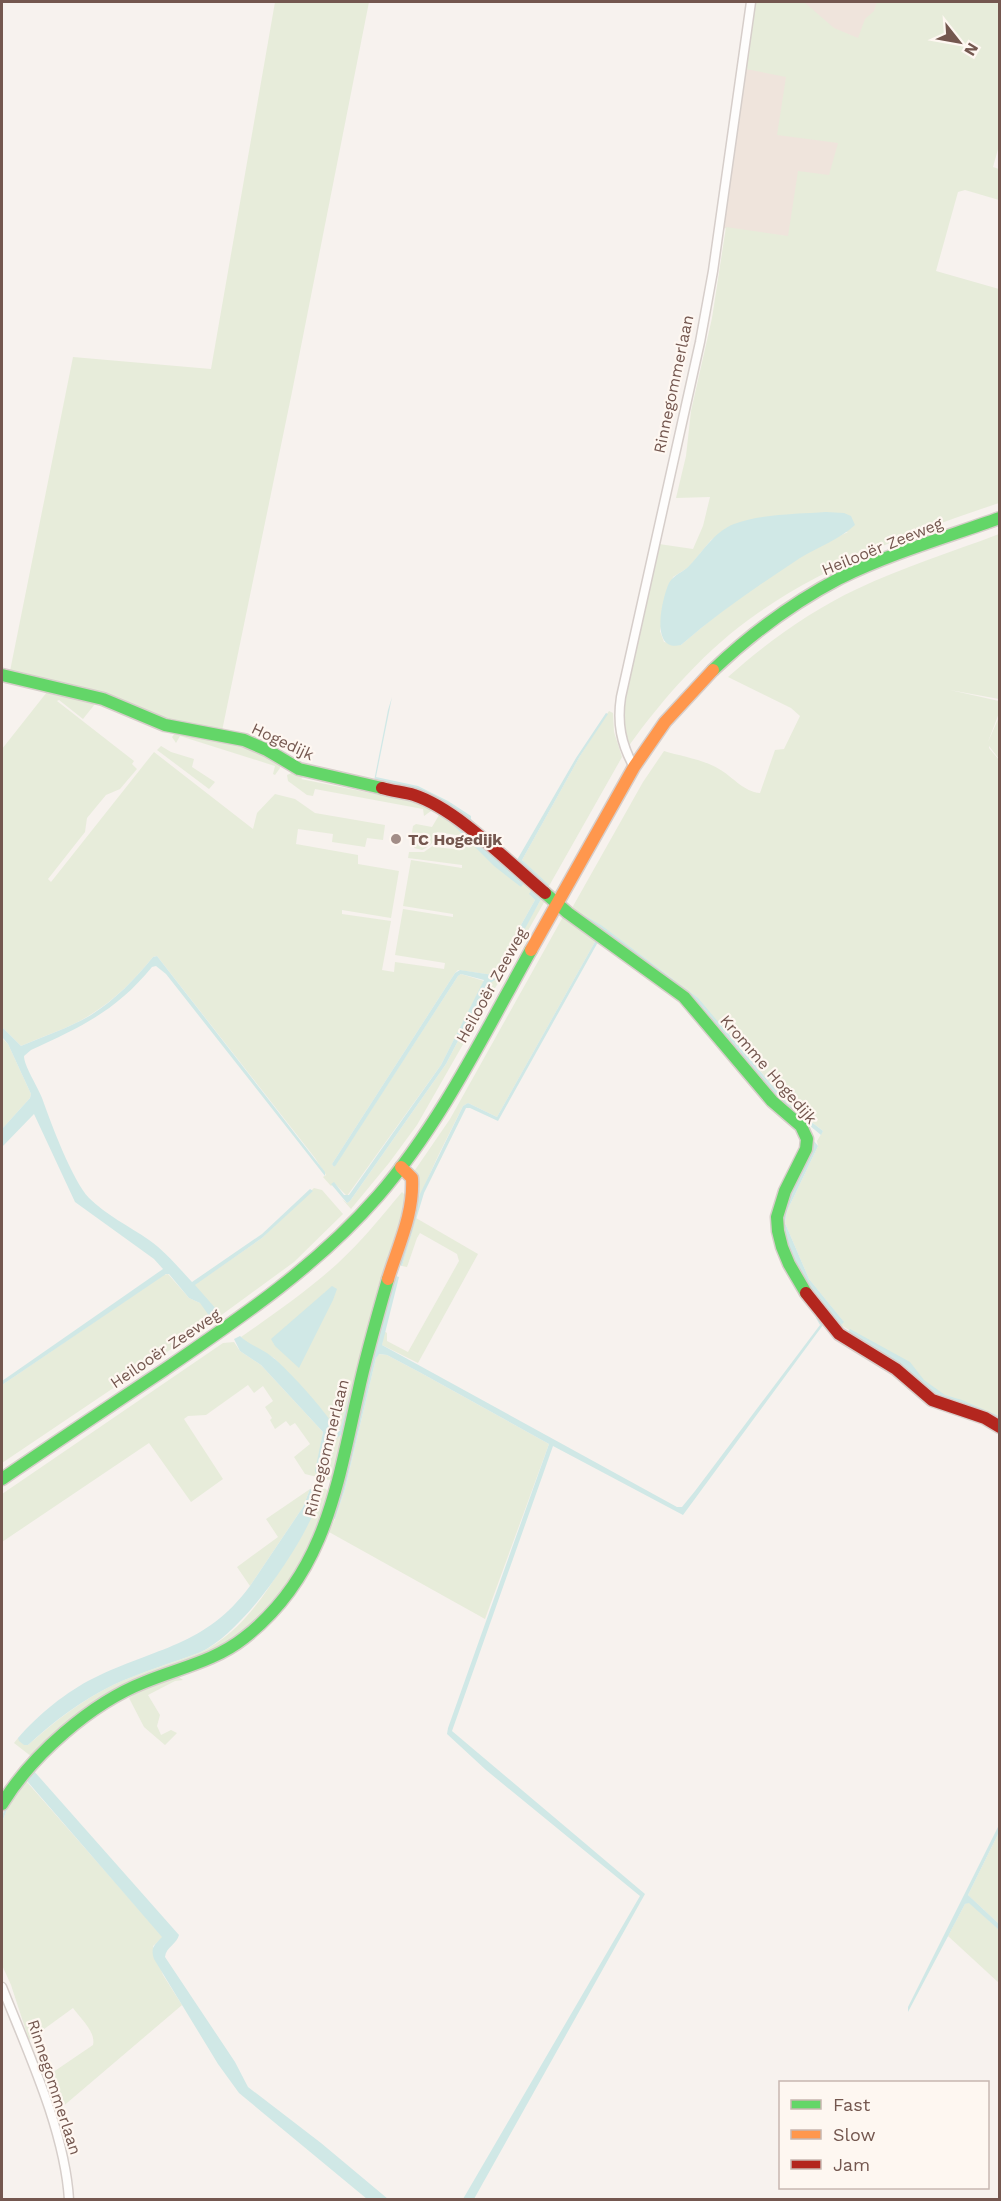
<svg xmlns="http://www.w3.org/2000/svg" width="1001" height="2201" font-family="'Work Sans',sans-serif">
  <rect width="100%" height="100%" fill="#f7f2ee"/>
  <polygon fill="#efe4dc" points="755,2 889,2 834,177 792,237 723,228"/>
  <g fill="#e7ecda" fill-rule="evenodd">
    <polygon points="275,2 369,2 292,392 222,731 163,719 117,697 10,671 73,357 211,369"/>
    <path d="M 755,2 L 804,2 L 834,28 L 858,38 L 865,19 L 874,11 L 877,2 L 999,2 L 1000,142 L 993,167 L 999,169 L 999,200 L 965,190 L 958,192 L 936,271 L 999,289 L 999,503 C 915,531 832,562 758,613 C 707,648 664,697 628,747 L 625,740 L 624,701 L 659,544 L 693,549 L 703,526 L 710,497 L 676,498 L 686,456 L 691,411 L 712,318 L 726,227 L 788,236 L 798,171 L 829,175 L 838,143 L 777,135 L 786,77 L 746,69 ZM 734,525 L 848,532 C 789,558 730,603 681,645 L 664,642 L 660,631 L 673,577 L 689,567 L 711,540 Z"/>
    <path d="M 999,534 L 999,699 L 950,690 L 999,701 L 999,713 L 988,742 L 999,717 L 999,759 L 989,746 L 989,748 L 1000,761 L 999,1420 L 942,1398 L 892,1357 L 841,1325 L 843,1321 L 809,1279 L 785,1223 L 787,1211 L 818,1146 L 817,1141 L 823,1131 L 787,1103 L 727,1031 L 693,996 L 669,976 L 572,908 L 643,782 L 664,751 C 680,756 705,760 719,769 C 733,777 744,792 760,793 L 775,750 L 784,749 L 800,716 L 791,708 L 728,677 C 766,643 810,611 857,589 C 903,567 952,552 999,534 Z"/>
    <path d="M 47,692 L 95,704 L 83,719 L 59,700 L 57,701 L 134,761 L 132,764 L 137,769 L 120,789 L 106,795 L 87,818 L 85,832 L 48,879 L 51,882 L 154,752 L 253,829 L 257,813 L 275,794 L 295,799 L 315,813 L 385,825 L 383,840 L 367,838 L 365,847 L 332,842 L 333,834 L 298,829 L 296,844 L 358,855 L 358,864 L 399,871 L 391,918 L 342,910 L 342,914 L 391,921 L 382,970 L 394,972 L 395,962 L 444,969 L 445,963 L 395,955 L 403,909 L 453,917 L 453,914 L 403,906 L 411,860 L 462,868 L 462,865 L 408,858 L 409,852 L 424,852 L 434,845 L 435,847 L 454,849 L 456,835 L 437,832 C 435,841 431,846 422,850 L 414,848 L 414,841 L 411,838 L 413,826 L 416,824 L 432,827 L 439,815 L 447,815 L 546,899 L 417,1125 L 389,1163 L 351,1209 L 342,1199 L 347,1203 L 350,1201 L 446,1064 L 487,985 L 494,980 L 540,901 L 529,894 L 535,900 L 493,975 L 458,970 L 455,973 L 332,1164 L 334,1167 L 458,976 L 461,974 L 484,981 L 441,1065 L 347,1196 L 334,1183 L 331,1186 L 323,1177 L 326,1175 L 315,1158 L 157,956 L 153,957 C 135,979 115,1000 90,1015 C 70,1028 43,1036 21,1046 L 2,1027 L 2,749 Z"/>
    <polygon points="609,711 613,713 614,732 622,757 549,886 522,860 580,756"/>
    <polygon points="176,732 240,743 280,763 280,768 275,775 273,774 275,766 180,736 176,743 172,737"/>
    <polygon points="161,746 171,752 194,759 192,767 215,782 209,789 157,750"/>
    <polygon points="294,772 304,776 301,779 420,803 431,809 431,811 424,816 423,809 315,789 313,796 307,795 288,781 287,775"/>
    <polygon points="564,915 600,939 598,942 599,940 596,940 497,1117 468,1103 463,1106 438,1156 414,1209 417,1180 415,1170 450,1119"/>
    <polygon points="2,1038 8,1044 31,1094 30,1098 2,1129"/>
    <polygon points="314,1188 322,1190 343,1214 294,1262 216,1319 2,1463 2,1385 163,1275 168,1274 189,1298 200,1303 194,1285 262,1238"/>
    <path d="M 402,1192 L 406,1196 L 402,1215 L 378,1288 L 342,1429 L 338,1431 L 323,1412 L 274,1358 L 247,1343 L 241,1337 C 274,1314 307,1291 337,1264 C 361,1242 381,1217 402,1192 Z"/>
    <polygon points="416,1218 478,1254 418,1363 382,1345 384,1331 387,1333 387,1341 408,1352 459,1261 457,1254 420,1233 417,1238 407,1267 402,1266"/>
    <polygon points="234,1342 240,1351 261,1365 323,1432 316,1473 324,1475 327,1472 335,1439 339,1435 345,1436 335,1476 329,1480 305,1474 294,1457 310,1444 295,1423 290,1426 286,1421 275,1429 270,1420 272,1418 265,1407 273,1401 263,1386 254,1393 248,1385 206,1415 188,1416 184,1419 223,1479 191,1502 149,1443 2,1542 2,1494 223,1343"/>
    <polygon points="378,1354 387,1355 421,1373 549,1444 485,1619 329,1532 335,1519 345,1489 376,1358"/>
    <path d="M 317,1486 L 326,1489 L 332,1497 L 304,1561 L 260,1622 L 223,1649 L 142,1680 L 32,1757 L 14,1743 L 18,1738 L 28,1745 C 54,1722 82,1700 113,1685 C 141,1672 172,1663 201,1652 C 259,1625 293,1547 320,1492 L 317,1490 Z"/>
    <polygon points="310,1489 303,1507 250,1586 237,1567 278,1537 266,1519"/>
    <polygon points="176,1675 183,1680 175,1681 148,1695 160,1715 157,1726 161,1735 171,1730 177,1733 165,1745 144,1727 129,1698 146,1687"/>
    <path d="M 26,1781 L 163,1937 L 153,1946 L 163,1975 L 182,2005 L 54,2114 L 43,2079 L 93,2045 C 96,2032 81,2019 73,2008 L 29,2040 L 11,1985 L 2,1965 L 2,1822 L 8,1807 Z"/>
    <polygon points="999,1832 999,1924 968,1895"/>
    <polygon points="969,1902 999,1930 999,1983 948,1936 965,1904"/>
  </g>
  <g fill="#d0e8e6">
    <path d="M 826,512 L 844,513 L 851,516 L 855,525 C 840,539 818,547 800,558 C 759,585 718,613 681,645 C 649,653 662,598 669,583 C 674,574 684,572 690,565 C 704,550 714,532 734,524 C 760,514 798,514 826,512 Z"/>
    <path d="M 392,697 L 376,777 L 418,786 L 448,801 L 471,816 L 471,819 L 502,850 C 480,831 458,809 432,797 C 414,788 394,784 374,781 L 388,710 Z"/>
    <polygon points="606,713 608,714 580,756 522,860 549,885 548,887 517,860 576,758"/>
    <polygon points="451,821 524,883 521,887 494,866 450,822"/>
    <polygon points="532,889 541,897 540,901 498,978 487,985 446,1064 350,1201 347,1203 331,1184 334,1182 344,1195 349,1195 441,1065 484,980 461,974 458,976 336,1165 334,1167 332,1164 455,973 460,970 493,975 535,900 529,894"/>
    <polygon points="573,909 601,925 698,998 787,1103 823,1131 821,1135 774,1096 704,1009 682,987 595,924 571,910"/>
    <polygon points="596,940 599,941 598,942 498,1121 470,1108 466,1108 424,1193 402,1266 397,1264 420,1194 463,1106 468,1103 497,1117"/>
    <path d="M 157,956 L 325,1172 L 325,1176 L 166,974 L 156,966 L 152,967 C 116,1011 81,1027 31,1050 L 24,1056 C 24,1066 38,1087 42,1098 C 51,1123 72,1180 89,1198 C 106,1215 129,1226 149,1240 C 166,1252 178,1267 192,1282 L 262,1234 L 310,1189 L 313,1191 L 262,1238 L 195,1285 L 217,1310 L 218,1314 L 214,1317 L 210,1317 L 200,1303 L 189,1298 L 169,1274 L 166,1274 L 2,1385 L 2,1381 L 163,1269 L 154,1259 L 75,1202 L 34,1114 L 2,1147 L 2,1129 L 30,1098 L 31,1094 L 8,1044 L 2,1037 L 2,1027 L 21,1046 C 44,1036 69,1028 91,1015 C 115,1000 135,979 153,957 Z"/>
    <path d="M 814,1141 L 818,1146 L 787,1211 L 785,1223 L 809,1279 L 844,1322 L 841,1325 C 829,1313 816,1301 807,1286 C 797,1269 779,1233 783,1213 C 786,1189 807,1165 814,1141 Z"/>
    <path d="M 387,1257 L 390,1258 L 344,1433 L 335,1439 L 328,1470 L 324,1475 L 316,1473 L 315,1471 L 323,1432 L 261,1365 L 240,1351 L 234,1339 L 240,1336 C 249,1345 261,1348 271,1356 C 284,1365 333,1418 336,1431 L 340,1431 Z"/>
    <polygon points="393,1275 399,1277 382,1345 677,1507 682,1507 695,1491 820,1325 816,1318 818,1316 823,1325 683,1515 553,1446 452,1731 645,1894 474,2199 463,2199 640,1896 486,1770 447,1734 448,1728 549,1444 421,1373 387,1355 379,1354 376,1358 345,1489 335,1519 333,1518"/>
    <polygon points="332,1286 337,1289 333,1300 299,1368 275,1346 271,1339"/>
    <polygon points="850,1329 910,1362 924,1380 945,1395 962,1400 999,1416 999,1422 937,1397 919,1383 904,1366 848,1332"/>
    <path d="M 310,1489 L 317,1490 L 321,1494 C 307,1540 245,1631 201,1652 C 172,1663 141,1672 113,1685 C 82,1700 53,1722 28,1745 L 24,1745 L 19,1741 L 18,1738 C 38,1715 67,1691 94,1678 C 156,1647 205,1647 250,1586 L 303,1507 Z"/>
    <path d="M 33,1770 L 179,1935 C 177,1944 166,1947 165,1957 L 235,2062 L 248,2087 L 321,2143 L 388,2199 L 367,2199 L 239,2093 L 218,2064 L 154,1959 C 150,1947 155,1945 162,1937 L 27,1781 L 8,1807 L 2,1822 C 2,1802 21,1784 33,1770 Z"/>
    <polygon points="999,1825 999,1832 968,1895 999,1924 999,1930 969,1903 965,1904 908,2012 908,2007"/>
  </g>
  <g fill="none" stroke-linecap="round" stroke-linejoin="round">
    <defs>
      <g id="street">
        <path d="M 634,767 C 621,744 617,723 621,697 L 700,342 L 713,271 L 751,2"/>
        <path d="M 2,1987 C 27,2050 65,2131 69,2200"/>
      </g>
      <g id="fast">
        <path d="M 713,670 C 751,634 794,602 840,578 C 891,553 947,537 1000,518"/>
        <polyline points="2,675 103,699 165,725 244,740 267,750 299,769 382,788"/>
        <polyline points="545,893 568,913 684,997 772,1101 801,1126 807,1139 806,1149 785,1191 777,1217 778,1231 782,1247 789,1264 806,1293"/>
        <path d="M 2,1479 C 56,1442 110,1406 164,1370 C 240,1318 317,1266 378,1196 C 441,1123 484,1034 531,950"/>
        <path d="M 2,1804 C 32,1755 91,1703 145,1682 C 179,1668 215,1661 244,1638 C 325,1575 337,1486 358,1393 C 366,1355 377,1317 388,1279"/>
      </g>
      <g id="slow">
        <polyline points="531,950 634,767 665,722 713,670"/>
        <path d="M 388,1279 C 398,1246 414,1214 412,1178 L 401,1167"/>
      </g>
      <g id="jam">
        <path d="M 382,788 C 392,791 404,792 414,795 C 457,809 509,863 545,893"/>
        <polyline points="806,1293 839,1334 896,1369 932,1400 985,1418 1000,1427"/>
      </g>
    </defs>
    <use href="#street" stroke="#d6ceca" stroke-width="11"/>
    <use href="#fast" stroke="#d7ceca" stroke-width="15"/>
    <use href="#slow" stroke="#d7ceca" stroke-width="15"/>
    <use href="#jam" stroke="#d7ceca" stroke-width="15"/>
    <use href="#street" stroke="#fefdfc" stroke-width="8"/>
    <use href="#fast" stroke="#63d668" stroke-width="12"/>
    <use href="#slow" stroke="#ff974d" stroke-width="12"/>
    <use href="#jam" stroke="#b3261e" stroke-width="12"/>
  </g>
  <circle fill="#a28d87" stroke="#fef7f1" stroke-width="2" cx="396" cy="839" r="6"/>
  <g text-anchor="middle" stroke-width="4.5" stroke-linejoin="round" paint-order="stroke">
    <g font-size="16" fill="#74574f" stroke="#fef7f1">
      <text transform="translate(673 384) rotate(-78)" y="6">Rinnegommerlaan</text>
      <text transform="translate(882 546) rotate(-22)" y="6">Heilooër Zeeweg</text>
      <text transform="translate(283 741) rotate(25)" y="6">Hogedijk</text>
      <text transform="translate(491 985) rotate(-61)" y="6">Heilooër Zeeweg</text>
      <text transform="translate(769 1069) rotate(49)" y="6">Kromme Hogedijk</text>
      <text transform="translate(165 1348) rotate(-34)" y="6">Heilooër Zeeweg</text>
      <text transform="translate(326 1448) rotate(-76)" y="6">Rinnegommerlaan</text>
      <text transform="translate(55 2087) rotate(72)" y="6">Rinnegommerlaan</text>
    </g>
    <g font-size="16" font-weight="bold" fill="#74574f" stroke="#fef7f1" text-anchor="start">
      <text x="408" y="845">TC Hogedijk</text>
    </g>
  </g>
  <rect width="1001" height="2201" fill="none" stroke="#74574f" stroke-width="6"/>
  <rect x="779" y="2081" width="210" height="108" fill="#fef7f1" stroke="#c7b7b0" stroke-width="1.5"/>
  <rect x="791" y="2100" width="30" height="9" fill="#63d668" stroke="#c7b7b0" stroke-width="1.5"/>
  <text x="833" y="2111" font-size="18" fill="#74574f">Fast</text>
  <rect x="791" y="2130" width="30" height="9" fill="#ff974d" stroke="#c7b7b0" stroke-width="1.5"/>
  <text x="833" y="2141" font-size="18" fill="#74574f">Slow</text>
  <rect x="791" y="2160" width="30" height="9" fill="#b3261e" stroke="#c7b7b0" stroke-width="1.5"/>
  <text x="833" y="2171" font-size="18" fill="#74574f">Jam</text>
  <g transform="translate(959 42) rotate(121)" stroke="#fef7f1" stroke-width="4.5" paint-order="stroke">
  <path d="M0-4.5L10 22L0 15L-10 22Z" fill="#74574f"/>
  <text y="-9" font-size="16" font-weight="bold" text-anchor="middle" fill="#74574f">N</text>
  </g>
</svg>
